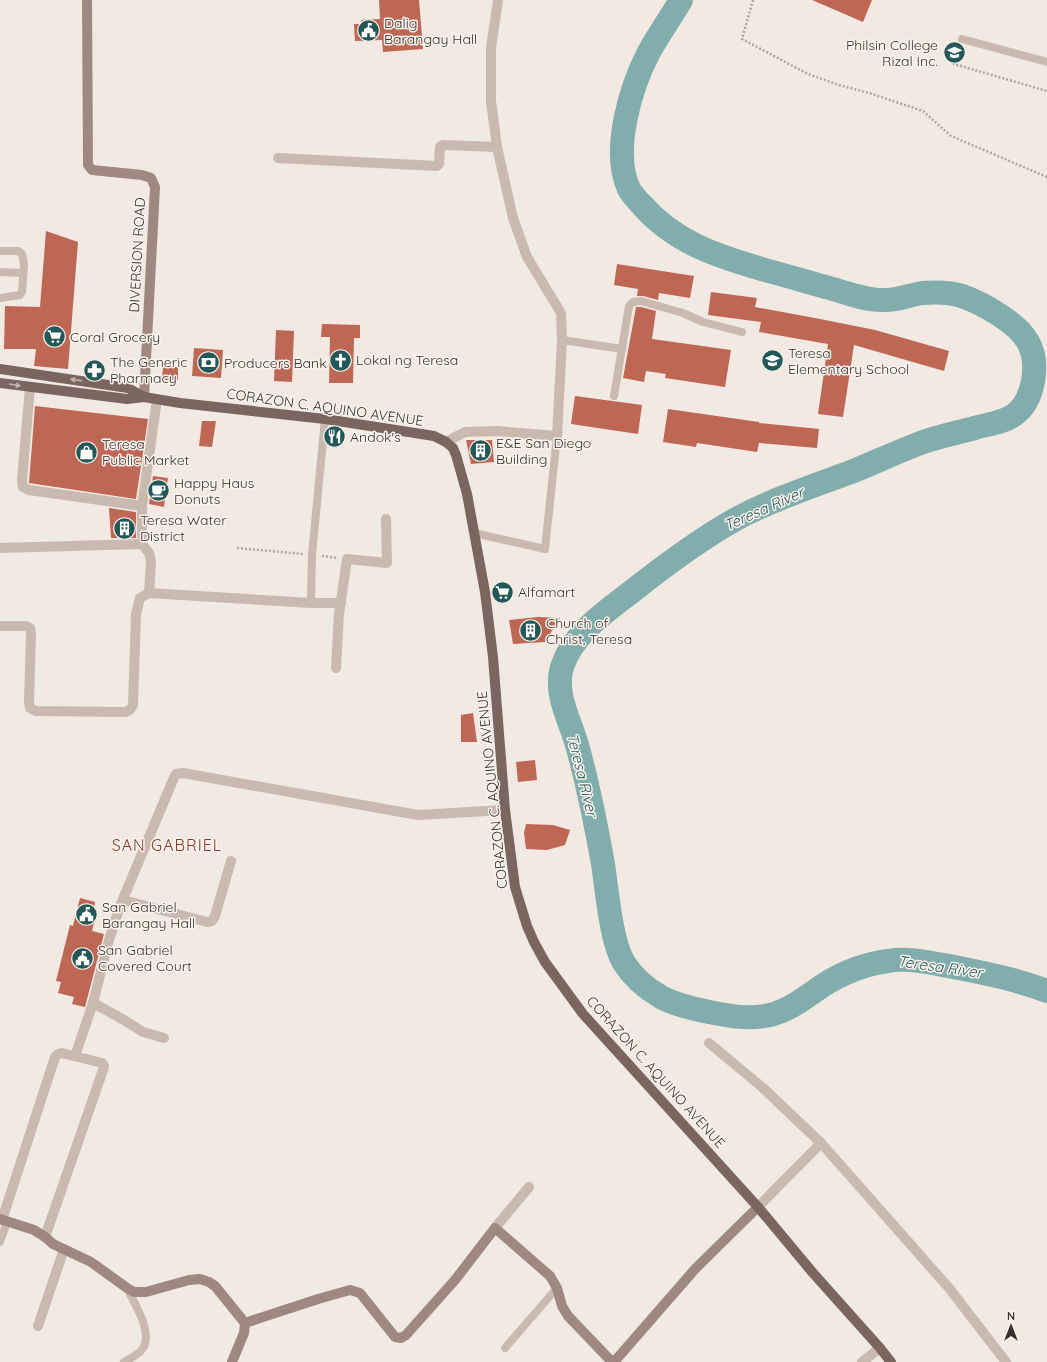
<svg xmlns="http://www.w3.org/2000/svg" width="1047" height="1362" font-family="Quicksand,sans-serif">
  <rect width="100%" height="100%" fill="#f2e9e2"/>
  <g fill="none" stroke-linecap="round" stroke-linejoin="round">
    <path stroke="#82adad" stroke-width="24" d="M 681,0 C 671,17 659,34 649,52 C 631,86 611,151 629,189 C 630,192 639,202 641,204 C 675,243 717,256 765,270 C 788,276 810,283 833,289 C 849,294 866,300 882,300 C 897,301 909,295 922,293 C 935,292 950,292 962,296 C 982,303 1018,323 1028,342 C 1040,363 1034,401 1014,415 C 1003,423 988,424 975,428 C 959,432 942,436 926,441 C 901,450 876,462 851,472 C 813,486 774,499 738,518 C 700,539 664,566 630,593 C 605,612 572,635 562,667 C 554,694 570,720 577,745 C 588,784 596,825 603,864 C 607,890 611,942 624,963 C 633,977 647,989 661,997 C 675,1005 694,1009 709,1012 C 729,1016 749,1020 770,1015 C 790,1010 806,997 822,986 C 842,973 865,964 888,961 C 911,957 936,964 959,968 C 989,974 1018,980 1047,991"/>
  </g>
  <g fill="#be6754">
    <polygon points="379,0 419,0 423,49 383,52 382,40 355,41 354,24 362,24 361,20 380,19"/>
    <polygon points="812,0 872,0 863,22"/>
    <polygon points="46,231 78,242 68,369 34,366 36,349 4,349 5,306 40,307"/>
    <polygon points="617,264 694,276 690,298 659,293 658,300 643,296 637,296 638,289 614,285"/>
    <polygon points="711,292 757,298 755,307 815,318 875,330 949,351 944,371 854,345 843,417 818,414 828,344 759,332 761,322 708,315"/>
    <polygon points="636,307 641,307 656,311 652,339 731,350 725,387 665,378 666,374 646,371 644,382 623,378"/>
    <polygon points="322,324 360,325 360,338 354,338 353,383 329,383 330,337 321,337"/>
    <polygon points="276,330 294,331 292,382 274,381"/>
    <polygon points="194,348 223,350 221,378 192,376"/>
    <polygon points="163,366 178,367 178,380 162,380"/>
    <polygon points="575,396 642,405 638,434 571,424"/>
    <polygon points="35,406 148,419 136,499 29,483"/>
    <polygon points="668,409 759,422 759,423 819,429 817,448 759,443 757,452 697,443 696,447 663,442"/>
    <polygon points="202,421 216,421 212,447 199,446"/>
    <polygon points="466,440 492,440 494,462 471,464"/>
    <polygon points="153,476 168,478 164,507 149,504"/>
    <polygon points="109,508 136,512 136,538 111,538"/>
    <polygon points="538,617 560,618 545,642 513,644 509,620"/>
    <polygon points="473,713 477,742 461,742 461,715"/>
    <polygon points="535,760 537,780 518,782 516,762"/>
    <polygon points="526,824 553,825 570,830 565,845 547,850 526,849 524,833"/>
    <polygon points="80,898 95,902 94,909 97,910 92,931 104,934 85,1007 72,1004 74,997 58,993 61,982 56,981 70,925 73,926"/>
  </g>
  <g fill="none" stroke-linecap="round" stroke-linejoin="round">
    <g stroke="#b6a398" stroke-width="2.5" stroke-dasharray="2 2" stroke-linecap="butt">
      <polyline points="753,0 742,39 808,74 839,85 869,93 923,111 951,136 1047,177"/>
      <polyline points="959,47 954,64 1047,91"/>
      <polyline points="237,548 303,554"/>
      <polyline points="322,556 337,558"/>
    </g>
    <g stroke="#cab9ae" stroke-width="8">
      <polyline points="962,39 1047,62"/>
      <polyline points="0,251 18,251 22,254 24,264 22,292 20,295 0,298"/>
      <polyline points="0,272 23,273"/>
      <polyline points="562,340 622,349"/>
      <polyline points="614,396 629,306 633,302 641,301 683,313 703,322 742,332"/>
      <polyline points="474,533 545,549 557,436"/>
      <polyline points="311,603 312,555 325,419"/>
      <polyline points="0,1242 7,1222"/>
      <polyline points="505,1348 557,1288"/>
      <path d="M 124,1362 C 132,1358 143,1352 145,1344 C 150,1327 134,1303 127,1288"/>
    </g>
    <g stroke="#cab9ae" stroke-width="10">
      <polyline points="278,158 437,166 439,164 440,147 443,145 497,147"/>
      <polyline points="30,387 22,480 23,487 29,490 142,506"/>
      <polyline points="446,442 465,432 497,431 557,436 562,340 561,313 527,257 513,218 497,147 491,101 491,48 498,0"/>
      <polyline points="0,548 142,544"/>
      <polyline points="149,593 151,561 149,553 142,544 142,506 157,399"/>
      <polyline points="0,626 26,626 30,628 31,633 29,702 30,708 36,711 125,712 130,710 133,705 136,614 140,598 149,593 311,603 341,603"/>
      <polyline points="336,668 339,614 347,559 387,563 386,519"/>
      <polyline points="123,900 207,922 212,921 215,916 231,861"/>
      <polyline points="93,1003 124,1020 143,1032 164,1038"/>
      <polyline points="709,1043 762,1087 821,1143 949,1288 1006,1362"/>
      <polyline points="75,1056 93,1003 109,940 120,906 173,780 176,774 183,773 418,815 505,810"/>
      <polyline points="758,1207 821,1143"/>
      <polyline points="2,1220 55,1057 58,1054 62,1053 102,1063 104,1066 103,1070 45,1237"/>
      <polyline points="495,1228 529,1187"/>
      <polyline points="38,1326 64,1249"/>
      <polyline points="862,1362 880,1348"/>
    </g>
    <g stroke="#9e887f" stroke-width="10">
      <polyline points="87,0 88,165 92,170 142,175 151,178 155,187 144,397"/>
      <polyline points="0,1219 34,1230 45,1237 53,1244 91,1262 127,1288 134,1292 146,1292 189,1280 200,1279 209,1282 215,1286 245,1323"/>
      <polyline points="245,1323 318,1299 350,1290 360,1293 395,1337 401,1338 406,1335 455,1280 495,1228 550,1276 557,1288 562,1306 568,1316 612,1362"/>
      <polyline points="232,1362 244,1333 245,1323"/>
      <polyline points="614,1362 696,1268 758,1207"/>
    </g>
    <g stroke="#7a665e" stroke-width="10">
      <polyline points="0,369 128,388 144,397"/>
      <polyline points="0,383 127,399 144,397 180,403 325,419 434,436 446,442 453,448 456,455 467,494 485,592 493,657 505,810 515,887 527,926 534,942 545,962 583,1014 758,1207 813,1273 880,1348 891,1362"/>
    </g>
  </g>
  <defs><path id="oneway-solid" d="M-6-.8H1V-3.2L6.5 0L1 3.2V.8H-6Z"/></defs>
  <g fill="#c0b4ad">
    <use href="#oneway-solid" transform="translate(76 380) rotate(-172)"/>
    <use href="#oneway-solid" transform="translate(15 385) rotate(9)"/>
  </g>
  <defs>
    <symbol id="civic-disc" viewBox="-11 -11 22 22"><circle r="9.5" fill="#245858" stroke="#faf4ee"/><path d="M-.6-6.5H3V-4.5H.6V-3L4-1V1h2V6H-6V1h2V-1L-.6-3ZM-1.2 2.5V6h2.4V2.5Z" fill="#fff"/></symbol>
    <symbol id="university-disc" viewBox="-11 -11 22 22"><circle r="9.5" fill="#245858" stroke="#faf4ee"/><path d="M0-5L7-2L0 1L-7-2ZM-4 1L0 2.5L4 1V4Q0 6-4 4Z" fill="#fff"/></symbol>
    <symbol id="supermarket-disc" viewBox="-11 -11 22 22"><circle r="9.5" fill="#245858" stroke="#faf4ee"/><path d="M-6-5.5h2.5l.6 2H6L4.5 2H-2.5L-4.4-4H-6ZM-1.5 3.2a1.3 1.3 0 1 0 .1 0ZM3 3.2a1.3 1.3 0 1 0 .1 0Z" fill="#fff"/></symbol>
    <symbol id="church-disc" viewBox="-11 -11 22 22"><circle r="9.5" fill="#245858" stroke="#faf4ee"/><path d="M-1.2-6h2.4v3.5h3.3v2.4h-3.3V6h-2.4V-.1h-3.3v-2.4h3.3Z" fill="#fff"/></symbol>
    <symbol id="school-disc" viewBox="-11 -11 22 22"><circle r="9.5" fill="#245858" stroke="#faf4ee"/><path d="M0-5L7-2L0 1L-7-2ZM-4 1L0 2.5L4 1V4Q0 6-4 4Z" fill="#fff"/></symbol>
    <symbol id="bank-disc" viewBox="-11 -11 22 22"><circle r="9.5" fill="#245858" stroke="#faf4ee"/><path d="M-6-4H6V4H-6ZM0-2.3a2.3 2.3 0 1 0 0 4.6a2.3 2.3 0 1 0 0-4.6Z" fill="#fff"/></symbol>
    <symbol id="pharmacy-disc" viewBox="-11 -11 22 22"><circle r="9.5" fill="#245858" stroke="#faf4ee"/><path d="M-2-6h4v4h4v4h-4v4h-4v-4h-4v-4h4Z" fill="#fff"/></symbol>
    <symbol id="restaurant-disc" viewBox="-11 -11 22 22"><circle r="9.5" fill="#245858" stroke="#faf4ee"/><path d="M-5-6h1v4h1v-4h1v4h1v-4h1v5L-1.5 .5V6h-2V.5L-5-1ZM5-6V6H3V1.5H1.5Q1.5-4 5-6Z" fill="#fff"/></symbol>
    <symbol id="building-disc" viewBox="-11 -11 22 22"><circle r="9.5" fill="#245858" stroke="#faf4ee"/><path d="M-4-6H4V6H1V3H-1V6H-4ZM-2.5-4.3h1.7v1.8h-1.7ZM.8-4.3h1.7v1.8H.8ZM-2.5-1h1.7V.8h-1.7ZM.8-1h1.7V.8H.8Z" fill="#fff"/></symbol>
    <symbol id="shop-disc" viewBox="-11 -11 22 22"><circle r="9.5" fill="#245858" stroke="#faf4ee"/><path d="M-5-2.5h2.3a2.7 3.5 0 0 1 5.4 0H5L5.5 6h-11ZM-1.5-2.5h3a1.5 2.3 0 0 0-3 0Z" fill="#fff"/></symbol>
    <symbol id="cafe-disc" viewBox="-11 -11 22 22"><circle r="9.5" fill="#245858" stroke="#faf4ee"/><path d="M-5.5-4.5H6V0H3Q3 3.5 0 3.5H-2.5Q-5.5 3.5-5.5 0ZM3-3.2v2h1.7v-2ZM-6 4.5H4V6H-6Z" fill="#fff"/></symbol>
  </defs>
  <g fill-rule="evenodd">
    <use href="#civic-disc" x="356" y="18" width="25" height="25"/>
    <use href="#university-disc" x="942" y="40" width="25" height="25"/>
    <use href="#supermarket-disc" x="42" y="324" width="25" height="25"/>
    <use href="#church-disc" x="328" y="348" width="25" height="25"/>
    <use href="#school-disc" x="760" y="348" width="25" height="25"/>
    <use href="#bank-disc" x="196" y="350" width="25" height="25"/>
    <use href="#pharmacy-disc" x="82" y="358" width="25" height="25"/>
    <use href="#restaurant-disc" x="322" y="424" width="25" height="25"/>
    <use href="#building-disc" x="468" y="438" width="25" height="25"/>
    <use href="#shop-disc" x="74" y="440" width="25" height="25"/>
    <use href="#cafe-disc" x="146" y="478" width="25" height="25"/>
    <use href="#building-disc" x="112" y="516" width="25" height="25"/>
    <use href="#supermarket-disc" x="490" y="580" width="25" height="25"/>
    <use href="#building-disc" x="518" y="618" width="25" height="25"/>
    <use href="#civic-disc" x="74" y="902" width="25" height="25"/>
    <use href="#civic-disc" x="70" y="946" width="25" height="25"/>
  </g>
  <g text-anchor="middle" stroke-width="3" stroke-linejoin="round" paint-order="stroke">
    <g font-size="14" fill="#392f2c" stroke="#faf4ee" text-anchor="start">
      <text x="384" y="28">Dalig<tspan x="384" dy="16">Barangay Hall</tspan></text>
      <text x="938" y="50" text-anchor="end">Philsin College<tspan x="938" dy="16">Rizal Inc.</tspan></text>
      <text x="70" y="342">Coral Grocery</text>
      <text x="788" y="358">Teresa<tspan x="788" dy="16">Elementary School</tspan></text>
      <text x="356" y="365">Lokal ng Teresa</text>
      <text x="110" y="367">The Generic<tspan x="110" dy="16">Pharmacy</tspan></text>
      <text x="224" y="368">Producers Bank</text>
      <text x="350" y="442">Andok's</text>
      <text x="496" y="448">E&amp;E San Diego<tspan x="496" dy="16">Building</tspan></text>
      <text x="102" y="449">Teresa<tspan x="102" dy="16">Public Market</tspan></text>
      <text x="174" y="488">Happy Haus<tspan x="174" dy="16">Donuts</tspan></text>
      <text x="140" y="525">Teresa Water<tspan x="140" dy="16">District</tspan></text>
      <text x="518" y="597">Alfamart</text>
      <text x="546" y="628">Church of<tspan x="546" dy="16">Christ, Teresa</tspan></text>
      <text x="102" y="912">San Gabriel<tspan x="102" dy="16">Barangay Hall</tspan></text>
      <text x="98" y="955">San Gabriel<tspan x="98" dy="16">Covered Court</tspan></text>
    </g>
    <g font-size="14" fill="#392f2c" stroke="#faf4ee">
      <text transform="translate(137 255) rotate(-87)" y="5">DIVERSION ROAD</text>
      <text transform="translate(325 407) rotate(8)" y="5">CORAZON C. AQUINO AVENUE</text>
      <text transform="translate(492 790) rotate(-96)" y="5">CORAZON C. AQUINO AVENUE</text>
      <text transform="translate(656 1072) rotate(48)" y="5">CORAZON C. AQUINO AVENUE</text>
    </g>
    <g font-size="15" font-style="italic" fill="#245858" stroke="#faf4ee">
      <text transform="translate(764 509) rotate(-24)" y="5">Teresa River</text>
      <text transform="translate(582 775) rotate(76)" y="5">Teresa River</text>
      <text transform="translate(940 967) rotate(8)" y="5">Teresa River</text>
    </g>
    <g font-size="16" letter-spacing="1" fill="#833a2a" stroke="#faf4ee">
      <text x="167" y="851">SAN GABRIEL</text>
    </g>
  </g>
  <g transform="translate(1011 1326)" stroke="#faf4ee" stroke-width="3" paint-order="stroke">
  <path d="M0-3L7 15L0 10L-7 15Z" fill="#392f2c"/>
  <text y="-6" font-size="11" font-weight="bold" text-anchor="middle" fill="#392f2c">N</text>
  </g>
</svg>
